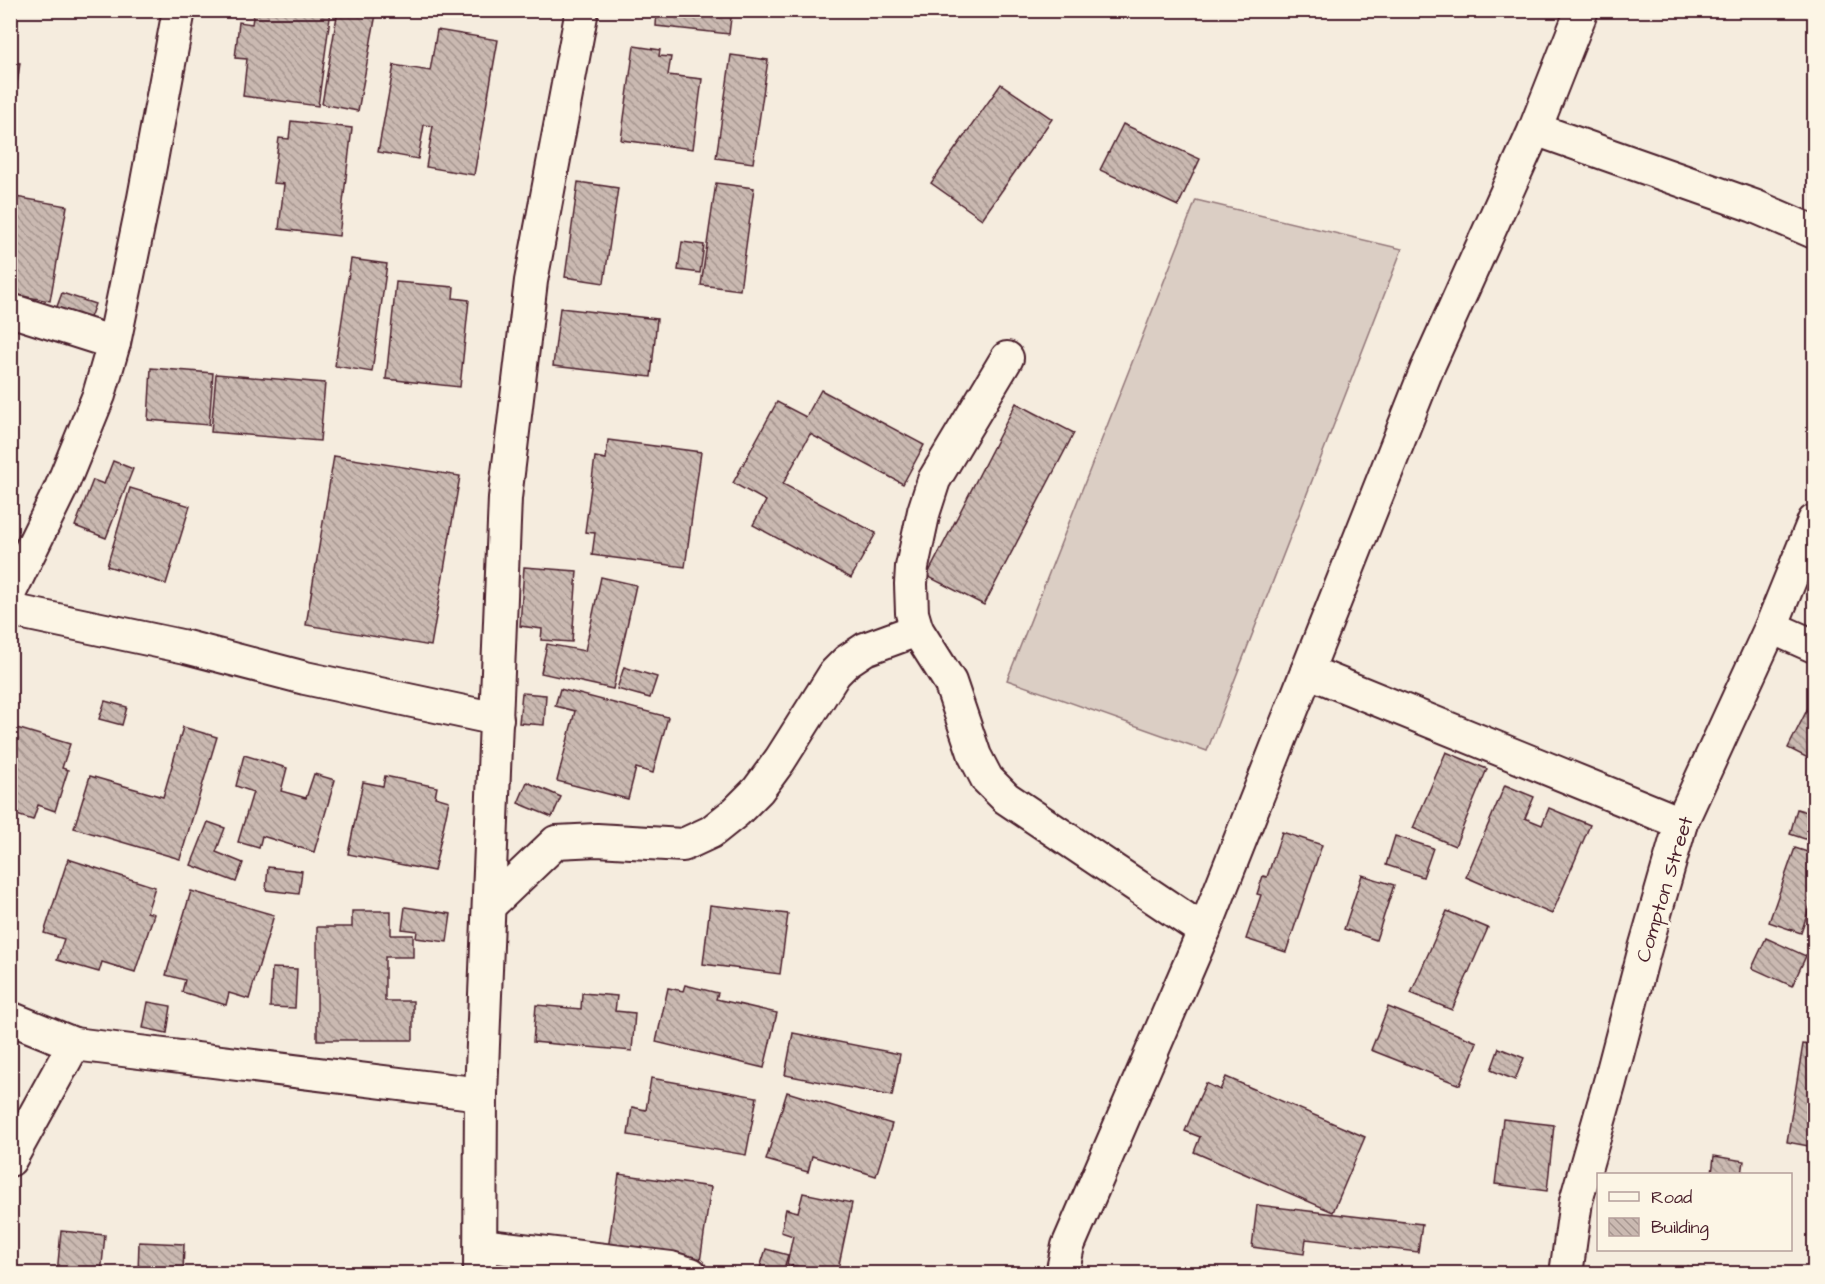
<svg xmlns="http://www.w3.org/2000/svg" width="1825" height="1284" font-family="'Architects Daughter',sans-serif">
  <defs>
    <pattern id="building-back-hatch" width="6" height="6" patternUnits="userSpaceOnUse" patternTransform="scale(1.5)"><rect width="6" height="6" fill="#cab9b1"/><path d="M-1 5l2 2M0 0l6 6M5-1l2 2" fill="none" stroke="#a69690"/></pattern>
  </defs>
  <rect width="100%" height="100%" fill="#f5ecde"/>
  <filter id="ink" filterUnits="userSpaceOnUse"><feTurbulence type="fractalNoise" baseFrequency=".0167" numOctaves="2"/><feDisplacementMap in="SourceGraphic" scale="12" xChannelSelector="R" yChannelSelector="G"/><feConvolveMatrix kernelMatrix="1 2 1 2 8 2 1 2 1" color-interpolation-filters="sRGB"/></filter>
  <g filter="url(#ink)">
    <polygon fill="#dbcec4" stroke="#927678" stroke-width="1.5" points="1196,200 1402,249 1207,751 1007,680"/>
    <g fill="url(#building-back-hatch)" stroke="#4a1f2b" stroke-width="1.5">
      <polygon points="254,10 331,10 318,106 243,96 247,59 235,58 239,22 252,24"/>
      <polygon points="338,10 358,10 376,14 358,111 322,104"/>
      <polygon points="657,10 732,10 729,34 656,26"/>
      <polygon points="437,30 498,40 474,175 426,167 433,126 424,125 418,159 378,152 394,65 430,71"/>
      <polygon points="634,46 660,50 659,56 671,57 668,75 702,79 693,149 621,140"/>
      <polygon points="731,55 768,60 753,163 716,158"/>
      <polygon points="10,62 20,63 17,84 10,83"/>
      <polygon points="1001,84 1052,119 982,219 931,183"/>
      <polygon points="291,121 352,128 339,236 279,229 284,184 273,183 279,138 289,139"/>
      <polygon points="1123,124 1200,159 1178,206 1100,170"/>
      <polygon points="578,182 618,188 604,283 565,277"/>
      <polygon points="716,183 754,188 740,290 701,285"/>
      <polygon points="10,196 67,206 50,301 10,294"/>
      <polygon points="682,242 704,245 700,273 678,270"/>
      <polygon points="351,259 387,264 372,372 335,366"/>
      <polygon points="396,282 454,287 453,298 469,300 460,387 386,379"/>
      <polygon points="62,293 95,304 88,323 55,312"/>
      <polygon points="560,308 657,319 651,377 553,366"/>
      <polygon points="151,368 213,373 209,425 148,420"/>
      <polygon points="216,374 325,383 320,441 211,432"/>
      <polygon points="821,390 924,445 903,484 810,434 783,484 876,533 851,578 753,525 766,501 733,483 777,402 806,417"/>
      <polygon points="1016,403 1074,433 984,605 927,576"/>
      <polygon points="608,440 701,452 685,567 592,555 595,533 585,532 595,457 606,459"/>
      <polygon points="334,456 460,476 431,646 306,625"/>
      <polygon points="113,461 133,469 106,538 75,526 93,480 104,484"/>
      <polygon points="130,488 190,506 166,584 107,566"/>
      <polygon points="524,567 577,571 572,642 541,640 542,629 520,626"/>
      <polygon points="601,577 636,585 613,689 541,673 547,644 585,651"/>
      <polygon points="624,667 657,677 650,698 617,689"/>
      <polygon points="560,689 668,717 653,773 636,768 628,799 557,781 575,711 555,706"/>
      <polygon points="522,693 546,695 544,725 519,723"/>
      <polygon points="1813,698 1814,699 1814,761 1788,748"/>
      <polygon points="105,701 127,707 122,725 99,719"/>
      <polygon points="10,726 70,744 62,768 68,770 55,811 38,805 33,820 10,813"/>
      <polygon points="183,727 217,737 180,859 74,828 90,776 163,797"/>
      <polygon points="1446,752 1487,769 1455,846 1413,828"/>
      <polygon points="244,755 287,768 281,791 306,798 314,774 335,780 314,852 262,836 259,848 238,842 253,792 236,786"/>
      <polygon points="385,776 437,787 435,797 449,801 434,871 348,854 363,782 383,786"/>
      <polygon points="527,782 561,797 552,817 518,803"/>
      <polygon points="1505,785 1534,797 1525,818 1542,825 1549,808 1590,825 1552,914 1466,877"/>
      <polygon points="1797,809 1814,814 1814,842 1790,834"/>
      <polygon points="208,822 225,828 216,852 243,863 236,882 191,865"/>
      <polygon points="1282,832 1322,845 1286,952 1246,939 1261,895 1257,894 1263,876 1267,877"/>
      <polygon points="1395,836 1433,848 1423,877 1386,865"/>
      <polygon points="1795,848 1814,854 1814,894 1801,933 1769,922"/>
      <polygon points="68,859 155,887 147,912 154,914 135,972 102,962 99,972 57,960 64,939 44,933"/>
      <polygon points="268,867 302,871 299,894 266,890"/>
      <polygon points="1362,875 1394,885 1376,940 1344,929"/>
      <polygon points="191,891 274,915 249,999 229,993 226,1005 182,992 185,980 166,975"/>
      <polygon points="710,905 788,914 780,974 703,964"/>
      <polygon points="405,907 451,914 447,942 416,938 417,931 402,929"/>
      <polygon points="352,911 391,911 391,935 413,935 413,957 385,957 385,1001 413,1001 413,1040 317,1040 317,927 352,927"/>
      <polygon points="1447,911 1488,928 1452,1010 1411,993"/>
      <polygon points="1766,938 1806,956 1792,986 1752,968"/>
      <polygon points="272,968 297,969 295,1008 270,1007"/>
      <polygon points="685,985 718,993 716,999 777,1013 764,1068 656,1042 668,988 683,991"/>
      <polygon points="582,993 617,996 615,1011 635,1013 632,1051 533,1042 536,1005 581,1009"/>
      <polygon points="148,1002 171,1006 167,1033 143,1028"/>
      <polygon points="1388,1007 1477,1042 1460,1085 1371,1050"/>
      <polygon points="793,1033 900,1054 892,1096 785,1075"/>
      <polygon points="1803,1044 1814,1046 1814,1147 1787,1142"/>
      <polygon points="1499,1048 1524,1058 1515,1080 1491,1070"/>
      <polygon points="1226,1077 1365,1137 1333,1212 1194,1152 1200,1137 1185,1131 1196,1105 1206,1083 1220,1090"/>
      <polygon points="651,1078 757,1097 746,1155 628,1135 632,1107 646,1110"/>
      <polygon points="787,1092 892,1124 876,1176 812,1156 808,1172 766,1160"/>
      <polygon points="1503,1119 1554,1125 1547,1191 1495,1184"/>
      <polygon points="1714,1156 1744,1161 1742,1174 1712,1174"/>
      <polygon points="619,1174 711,1187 700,1262 608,1249"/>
      <polygon points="803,1193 852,1203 837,1274 830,1274 787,1264 793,1236 781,1232 786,1209 798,1212"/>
      <polygon points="1257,1205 1422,1224 1418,1252 1306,1239 1304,1254 1252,1247"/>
      <polygon points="61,1231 105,1235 101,1274 57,1274"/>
      <polygon points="139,1242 184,1244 183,1274 138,1274"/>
      <polygon points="766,1249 788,1255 785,1265 813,1274 758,1274"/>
      <polygon points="1687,1266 1721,1274 1685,1274"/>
    </g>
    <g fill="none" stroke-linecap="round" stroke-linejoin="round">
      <defs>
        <g id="minor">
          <polyline points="1535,129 1754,206 1814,232"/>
          <polyline points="10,310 114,343"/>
          <polyline points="1007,358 934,480 924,511 912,567 911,584 912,613 917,630 950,682 975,756 987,779 1006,798 1204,931"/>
          <polyline points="10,592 61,488 99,395 114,343 144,198 179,10"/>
          <polyline points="10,610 186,647 305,678 497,719"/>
          <polyline points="1771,627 1814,646"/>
          <polyline points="1307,671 1681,823"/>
          <polyline points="489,906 556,842 597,840 683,845 711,832 736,812 758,790 780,760 835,673 847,661 865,649 917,630"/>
          <polyline points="10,1018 74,1044 481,1094"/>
          <polyline points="10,1160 74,1044"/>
          <polyline points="481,1245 671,1268 691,1274"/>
          <polyline points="480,1274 481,1094 505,498 531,281 582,10"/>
          <polyline points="1062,1274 1068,1246 1204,931 1427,369 1535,129 1582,10"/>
          <polyline points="1566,1274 1576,1201 1610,1082 1644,952 1681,823 1771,627 1814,521"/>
        </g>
      </defs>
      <use href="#minor" stroke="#4a1f2b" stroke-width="36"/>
      <use href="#minor" stroke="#fcf5e5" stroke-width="32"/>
    </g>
  </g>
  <g text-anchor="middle" stroke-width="6" stroke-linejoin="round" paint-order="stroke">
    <g font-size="20" fill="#4a1f2b" stroke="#fcf5e5">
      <text transform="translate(1664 889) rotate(-73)" y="7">Compton Street</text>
    </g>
  </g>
  <rect width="1825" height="1284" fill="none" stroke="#fcf5e5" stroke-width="36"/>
  <rect x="18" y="18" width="1789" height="1248" fill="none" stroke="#4a1f2b" stroke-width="2" filter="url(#ink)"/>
  <rect x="1597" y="1173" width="195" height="78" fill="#fcf5e5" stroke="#b59f9b" stroke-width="1.5"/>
  <rect x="1609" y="1192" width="30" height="9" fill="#fcf5e5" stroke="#b59f9b" stroke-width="1.5"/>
  <text x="1651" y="1203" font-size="18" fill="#4a1f2b">Road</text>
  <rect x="1609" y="1218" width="30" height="18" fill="url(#building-back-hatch)" stroke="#b59f9b" stroke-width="1.5"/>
  <text x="1651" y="1233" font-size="18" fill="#4a1f2b">Building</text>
</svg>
